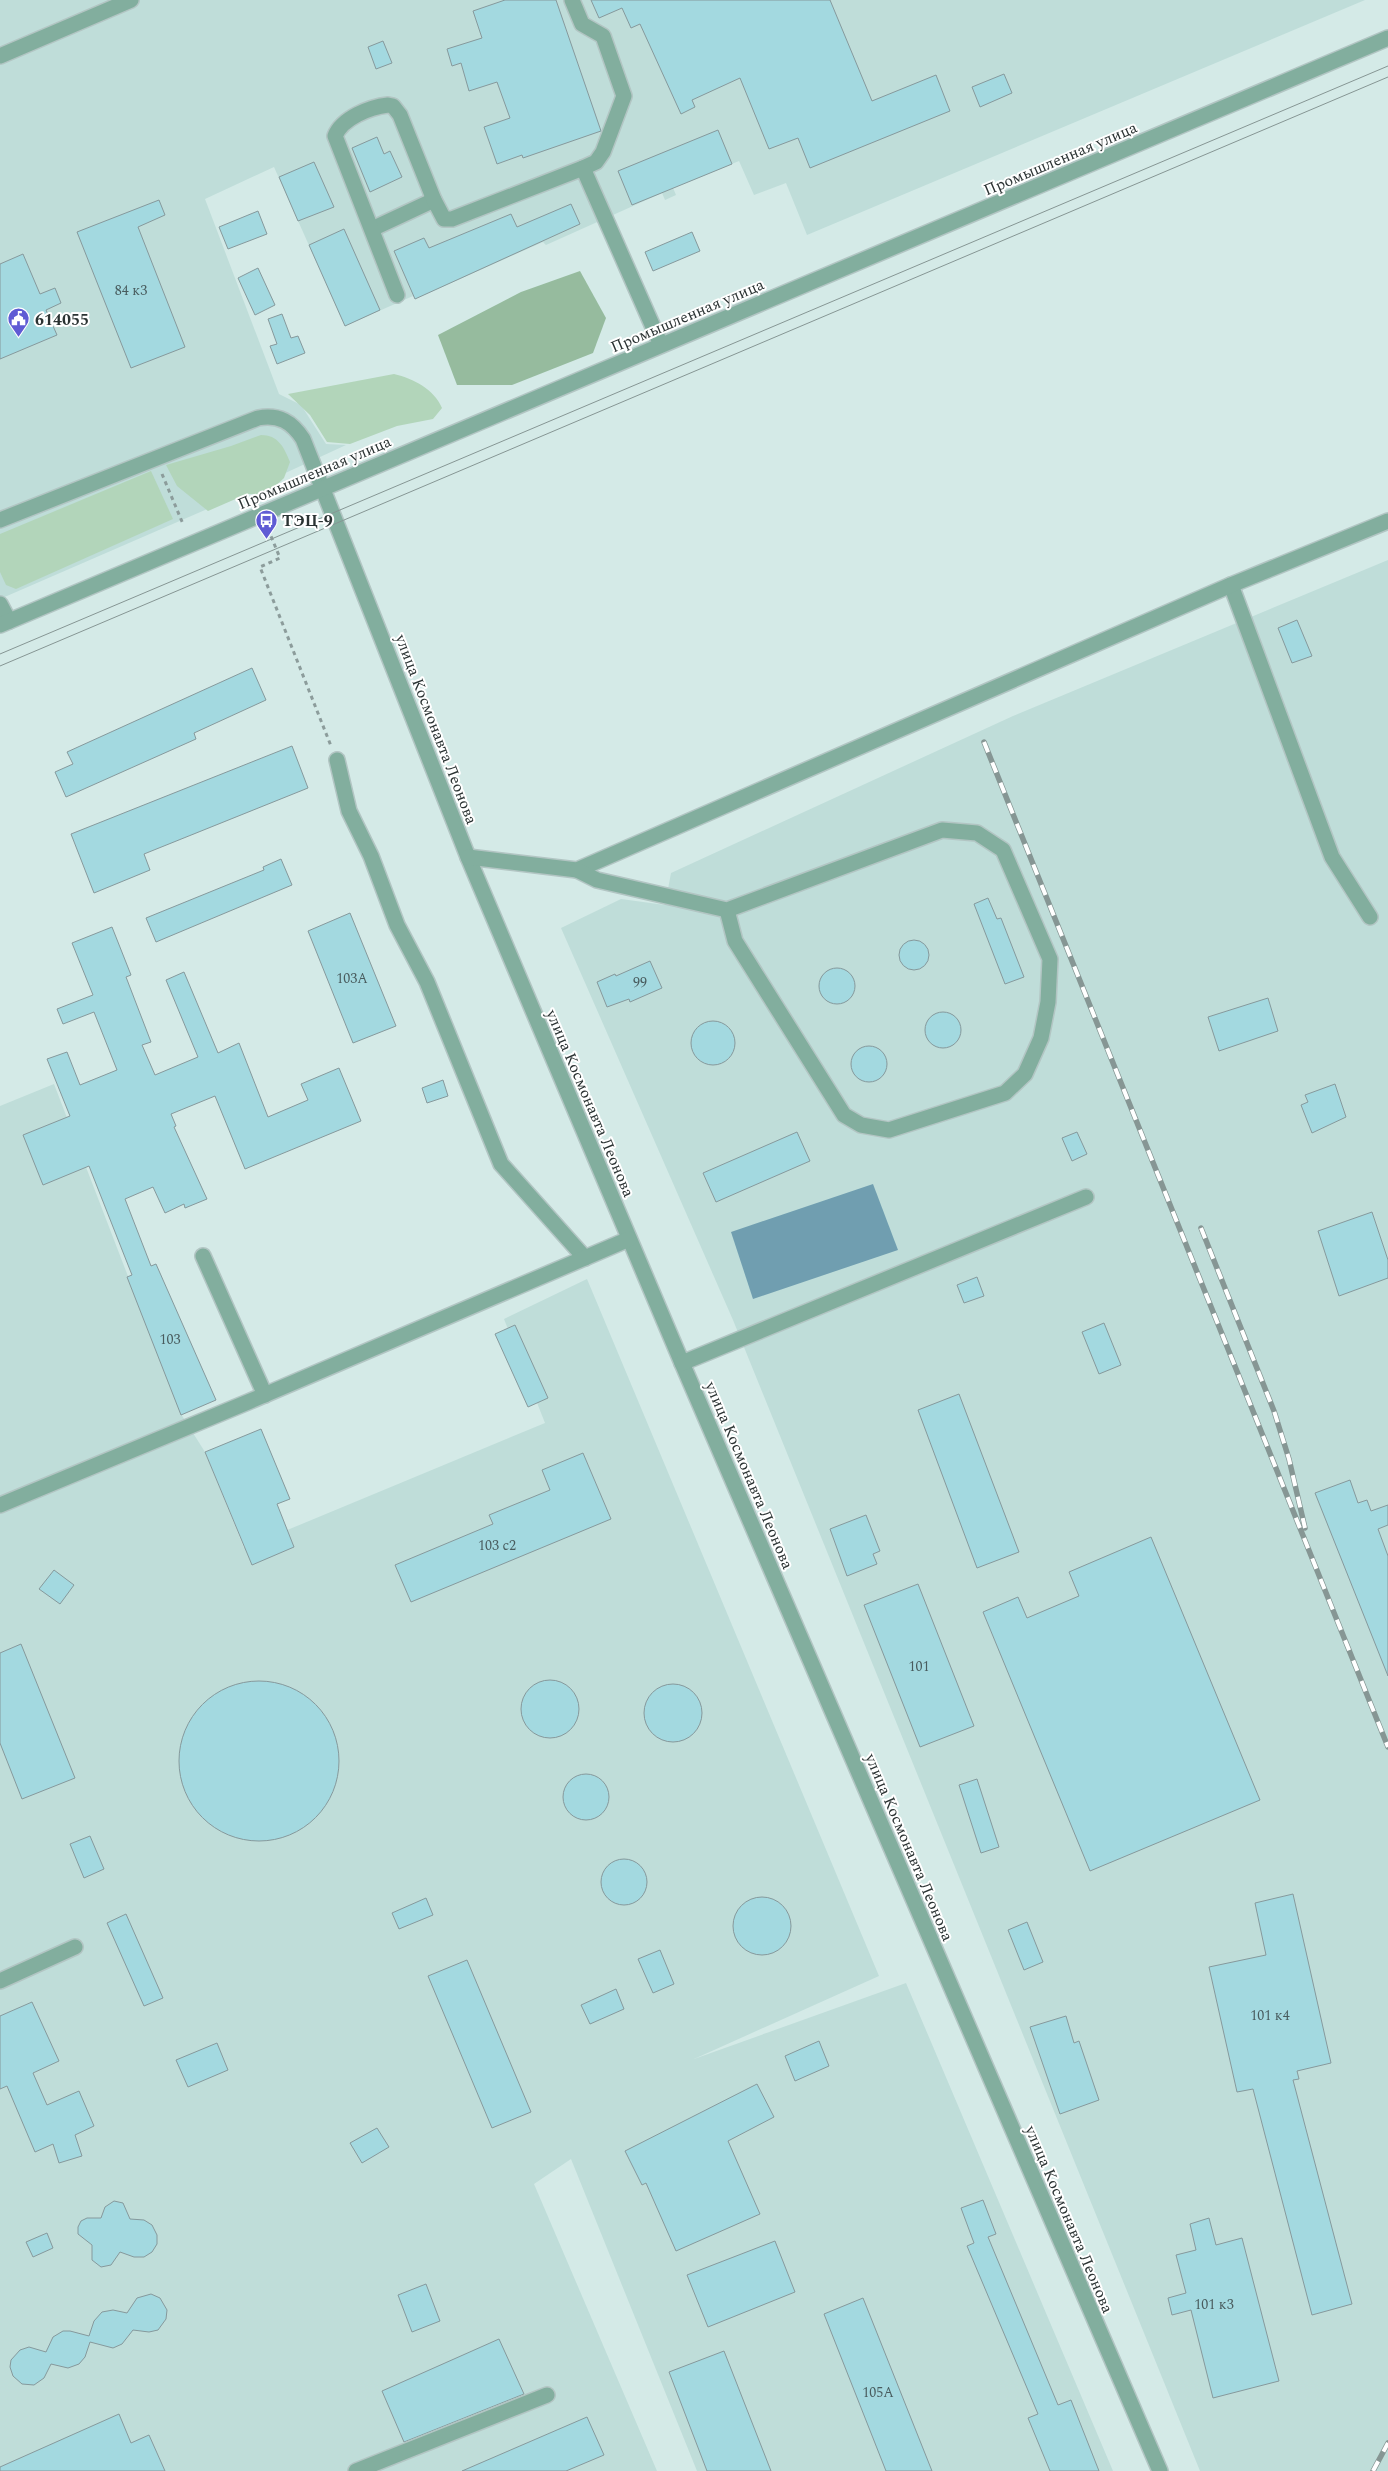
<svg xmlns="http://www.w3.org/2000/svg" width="1388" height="2471" font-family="Spectral,serif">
  <rect width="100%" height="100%" fill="#d4eae7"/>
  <g fill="#bfddd9">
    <polygon points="0,0 1365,0 807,235 786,183 754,195 739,161 673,188 676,195 665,200 662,193 546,245 543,242 415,299 413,296 345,326 274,167 205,199 279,394 301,405 326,444 346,445 205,510 0,599"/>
    <polygon points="1388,560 1388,2471 1200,2471 733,1320 561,928 621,899 665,905 671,873 1013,716"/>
    <polygon points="54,1084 181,1414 205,1452 244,1548 545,1423 504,1319 587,1279 879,1976 694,2059 906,1983 1113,2471 697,2471 571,2159 534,2184 657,2471 0,2471 0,1106"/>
  </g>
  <g fill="#b2d5ba">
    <path d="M 394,374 C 414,379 434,389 442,408 L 433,419 L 397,426 L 350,444 L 327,442 L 310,415 L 288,394 Z"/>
    <path d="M 261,435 C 278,435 284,447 290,462 L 284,478 L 267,494 L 247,494 L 208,511 L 177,486 L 166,465 L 231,446 Z"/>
    <polygon points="151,471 173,519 16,589 6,585 0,572 0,534"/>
  </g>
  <polygon fill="#96bb9e" points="580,271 606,318 593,353 512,385 457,385 438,335 521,292"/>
  <polygon fill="#709eb0" points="873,1184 898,1250 753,1299 731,1232"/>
  <g fill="#a3d9e0" stroke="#86999c">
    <polygon points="505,0 556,0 601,131 523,158 522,155 497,164 484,127 510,118 497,82 469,91 461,63 452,66 447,49 482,38 473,11"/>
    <polygon points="591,0 830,0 872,101 936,75 950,111 810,168 798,138 769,149 740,78 692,100 695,107 681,114 640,24 631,28 622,8 599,18"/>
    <polygon points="383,41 392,63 376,69 368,47"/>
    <polygon points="1004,74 1012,93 980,107 972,87"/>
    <polygon points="718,130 732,164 632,205 618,171"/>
    <polygon points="377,137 384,154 390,151 402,177 370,192 352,148"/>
    <polygon points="314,162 334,207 298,221 279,177"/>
    <polygon points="159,200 165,215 138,227 185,347 131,368 77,232"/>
    <polygon points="571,204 580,224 415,299 394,251 424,238 429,248 511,214 517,227"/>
    <polygon points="258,211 267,234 228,249 219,227"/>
    <polygon points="344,229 380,310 345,326 309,245"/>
    <polygon points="692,232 700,251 653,271 645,252"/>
    <polygon points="23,254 40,294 55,288 61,303 46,310 57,335 0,359 0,264"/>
    <polygon points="258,268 275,305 255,315 238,278"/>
    <polygon points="282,314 291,338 298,336 305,353 277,364 270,346 277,344 268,319"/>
    <polygon points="1297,620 1312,656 1292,663 1278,628"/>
    <polygon points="252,668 266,700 194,733 196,739 66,797 55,772 73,764 67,752"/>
    <polygon points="292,746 308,788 144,854 150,870 94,893 71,834"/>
    <polygon points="281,859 292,885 156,942 146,918 264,870 263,867"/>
    <polygon points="988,898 997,919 1001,918 1024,977 1005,984 974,904"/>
    <polygon points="350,913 396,1026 353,1043 308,931"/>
    <polygon points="112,927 131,975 126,977 151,1042 142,1045 155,1075 198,1057 166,980 184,972 218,1053 239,1043 268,1117 308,1100 301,1084 339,1068 361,1121 245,1169 215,1096 171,1114 176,1126 174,1127 207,1199 185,1208 184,1204 165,1213 153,1187 125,1199 151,1266 156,1264 216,1400 181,1415 127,1277 132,1275 89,1166 43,1185 23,1135 70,1116 47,1059 67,1052 80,1085 117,1070 94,1012 63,1024 57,1009 93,995 72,943"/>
    <circle cx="914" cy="955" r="15"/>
    <polygon points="650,961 662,988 630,1002 629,999 607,1007 597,982 615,974 616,976"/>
    <circle cx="837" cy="986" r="18"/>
    <polygon points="1268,998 1278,1031 1219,1051 1208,1017"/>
    <circle cx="943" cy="1030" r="18"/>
    <circle cx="713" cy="1043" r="22"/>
    <circle cx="869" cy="1064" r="18"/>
    <polygon points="443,1080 448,1096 427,1103 422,1088"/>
    <polygon points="1335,1084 1346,1117 1312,1133 1301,1105 1308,1102 1305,1095"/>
    <polygon points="797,1132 810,1161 716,1202 703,1173"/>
    <polygon points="1077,1132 1087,1154 1072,1161 1062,1138"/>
    <polygon points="1372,1212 1388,1260 1388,1278 1339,1296 1318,1231"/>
    <polygon points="977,1277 984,1296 964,1303 957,1285"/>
    <polygon points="1104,1323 1121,1365 1099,1374 1082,1332"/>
    <polygon points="515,1325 548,1398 528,1407 495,1334"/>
    <polygon points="959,1394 1019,1552 977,1568 918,1410"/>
    <polygon points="261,1429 290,1499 277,1504 294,1547 252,1565 205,1452"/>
    <polygon points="583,1453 611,1519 411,1602 395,1565 493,1524 489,1515 550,1490 542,1470"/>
    <polygon points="1350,1480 1358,1503 1367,1500 1371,1511 1388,1505 1388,1525 1378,1529 1388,1556 1388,1676 1315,1493"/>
    <polygon points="866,1515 880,1551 873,1554 877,1564 847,1576 830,1529"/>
    <polygon points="1151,1537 1260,1800 1090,1871 983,1612 1018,1597 1027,1618 1079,1596 1069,1572"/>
    <polygon points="54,1570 74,1585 60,1604 39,1589"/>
    <polygon points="918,1584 974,1726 920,1747 864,1605"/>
    <polygon points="21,1644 75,1778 22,1799 0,1743 0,1653"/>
    <circle cx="550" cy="1709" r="29"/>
    <circle cx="259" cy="1761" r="80"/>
    <circle cx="673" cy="1713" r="29"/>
    <circle cx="586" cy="1797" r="23"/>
    <polygon points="977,1779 999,1847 981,1853 959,1785"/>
    <polygon points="90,1836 104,1869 84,1878 70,1844"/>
    <circle cx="624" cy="1882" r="23"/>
    <polygon points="1293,1894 1331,2063 1297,2071 1299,2079 1293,2080 1352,2304 1312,2315 1253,2089 1237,2092 1209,1967 1266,1955 1255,1903"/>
    <circle cx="762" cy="1926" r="29"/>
    <polygon points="426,1898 433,1915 399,1929 392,1913"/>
    <polygon points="126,1914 163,1998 144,2006 107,1923"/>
    <polygon points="1027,1922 1043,1962 1024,1970 1008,1930"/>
    <polygon points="660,1950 674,1984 653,1993 638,1959"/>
    <polygon points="467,1960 531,2112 492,2128 428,1976"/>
    <polygon points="616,1989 624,2009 590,2024 581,2005"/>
    <polygon points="32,2002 59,2061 33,2073 47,2105 79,2091 94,2126 75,2135 82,2156 59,2163 53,2144 35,2152 7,2086 0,2089 0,2016"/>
    <polygon points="1066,2016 1074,2043 1079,2041 1099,2100 1060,2114 1030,2027"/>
    <polygon points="819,2041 829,2066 795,2081 785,2056"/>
    <polygon points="217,2043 228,2070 188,2087 176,2060"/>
    <polygon points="757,2084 774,2117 728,2141 760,2214 676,2251 646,2183 642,2185 625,2151"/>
    <polygon points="377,2128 389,2147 362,2163 350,2143"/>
    <polygon points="983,2200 996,2234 988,2237 1058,2405 1071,2400 1099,2471 1050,2471 1028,2418 1038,2414 967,2246 974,2243 961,2208"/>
    <polygon points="114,2201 123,2203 130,2219 144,2220 152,2225 157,2235 157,2244 152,2252 144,2257 134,2257 120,2252 111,2265 101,2267 92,2260 92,2245 78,2234 78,2227 81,2221 87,2218 101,2218 105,2207"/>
    <polygon points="1209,2218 1216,2245 1242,2238 1279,2381 1213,2398 1191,2310 1172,2315 1168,2298 1186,2293 1176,2255 1196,2250 1190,2224"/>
    <polygon points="47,2233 53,2248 33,2257 26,2242"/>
    <polygon points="775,2241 795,2292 708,2327 687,2275"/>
    <polygon points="426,2284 440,2321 412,2332 398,2295"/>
    <polygon points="151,2294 160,2298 167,2310 166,2319 158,2330 149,2332 133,2330 122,2344 113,2348 90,2342 85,2357 79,2364 68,2368 51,2364 44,2378 34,2385 22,2384 13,2376 10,2367 11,2360 20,2350 29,2347 46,2352 53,2337 63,2331 70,2331 89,2336 94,2321 102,2312 113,2310 127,2313 137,2298"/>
    <polygon points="863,2298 932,2471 886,2471 824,2314"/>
    <polygon points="499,2339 524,2394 404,2442 382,2391"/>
    <polygon points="724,2351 771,2471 707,2471 669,2372"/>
    <polygon points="119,2414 131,2443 149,2435 165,2471 0,2471 0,2467"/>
    <polygon points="587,2417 604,2455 566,2471 462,2471"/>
  </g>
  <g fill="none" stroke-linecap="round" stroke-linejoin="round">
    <defs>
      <g id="minor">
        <polyline points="572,0 582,24 603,36 624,96 603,152 596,162 583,168"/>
        <polyline points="0,56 131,0"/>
        <polyline points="372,229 434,200"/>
        <path d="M 397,295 L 335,136 C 342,118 370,107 388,105 L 393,106 L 400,115 L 434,200 L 444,219 L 452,219 L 583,168 L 661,345"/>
        <path d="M 0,520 L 258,418 C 279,414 292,422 303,439 L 468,857 L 682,1363 L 1160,2471"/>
        <polyline points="1231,585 1332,857 1370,917"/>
        <polyline points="0,604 9,621"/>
        <polyline points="0,625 1388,38"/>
        <polyline points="337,760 349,811 371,856 397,925 427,982 501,1164 585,1258"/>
        <polyline points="468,857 577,870 1231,585 1388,521"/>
        <polyline points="577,870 597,880 727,910 735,941 844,1115 861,1125 889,1130 1005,1093 1025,1074 1041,1038 1048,1002 1050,959 1003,850 977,833 942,830 727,910"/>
        <polyline points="203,1256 265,1395"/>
        <polyline points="682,1363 1086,1197"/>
        <polyline points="0,1505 248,1402 629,1239"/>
        <polyline points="0,1981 75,1947"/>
        <polyline points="356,2471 547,2395"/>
      </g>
    </defs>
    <use href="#minor" stroke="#b2c5c3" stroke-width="18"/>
    <g stroke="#8c9c9b" stroke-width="3" stroke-dasharray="4 4" stroke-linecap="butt">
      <polyline points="162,474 183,524"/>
      <polyline points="268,529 280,558 260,567 331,746"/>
    </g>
    <use href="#minor" stroke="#82ae9e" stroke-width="15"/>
    <g stroke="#869694" stroke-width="1">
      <polyline points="0,654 1388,66"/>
      <polyline points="0,666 1388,77"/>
    </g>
    <defs>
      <g id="rail">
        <polyline points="984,742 1388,1747"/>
        <polyline points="1201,1228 1274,1411 1289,1459 1305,1528"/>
        <polyline points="1373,2471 1388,2443"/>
      </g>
    </defs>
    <use href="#rail" stroke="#869694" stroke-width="5.5"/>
    <use href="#rail" stroke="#fff" stroke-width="4" stroke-dasharray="11" stroke-linecap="butt"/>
  </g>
  <defs>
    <symbol id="civic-pin" viewBox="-11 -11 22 30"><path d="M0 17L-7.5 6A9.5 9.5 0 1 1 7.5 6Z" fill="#5f5bd4" stroke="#fff"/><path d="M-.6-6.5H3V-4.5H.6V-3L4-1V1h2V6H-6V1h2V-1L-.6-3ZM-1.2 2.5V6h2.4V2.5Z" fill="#fff"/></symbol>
    <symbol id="bus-pin" viewBox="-11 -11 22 30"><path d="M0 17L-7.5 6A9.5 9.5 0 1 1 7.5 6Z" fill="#5f5bd4" stroke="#fff"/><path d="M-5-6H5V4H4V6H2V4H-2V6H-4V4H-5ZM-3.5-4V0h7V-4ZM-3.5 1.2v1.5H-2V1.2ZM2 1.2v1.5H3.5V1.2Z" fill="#fff"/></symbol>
  </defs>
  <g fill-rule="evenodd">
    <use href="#civic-pin" x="6" y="306" width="25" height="34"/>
    <use href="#bus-pin" x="254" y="508" width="25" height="34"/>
  </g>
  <g text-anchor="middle" stroke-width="4" stroke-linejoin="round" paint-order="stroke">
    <g font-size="14" fill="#495c5e">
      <text x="131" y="295">84 к3</text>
      <text x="352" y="983">103А</text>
      <text x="640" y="987">99</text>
      <text x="170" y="1344">103</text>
      <text x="497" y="1550">103 с2</text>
      <text x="919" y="1671">101</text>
      <text x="1270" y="2020">101 к4</text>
      <text x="1214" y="2309">101 к3</text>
      <text x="878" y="2397">105А</text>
    </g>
    <g font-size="16" fill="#2b3333" stroke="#fff">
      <text transform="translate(1060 158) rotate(-23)" y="6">Промышленная улица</text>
      <text transform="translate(687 315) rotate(-23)" y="6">Промышленная улица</text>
      <text transform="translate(314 472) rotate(-23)" y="6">Промышленная улица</text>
      <text transform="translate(437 729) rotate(69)" y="6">улица Космонавта Леонова</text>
      <text transform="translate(591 1103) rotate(67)" y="6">улица Космонавта Леонова</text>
      <text transform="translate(750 1475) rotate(67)" y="6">улица Космонавта Леонова</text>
      <text transform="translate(910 1847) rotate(67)" y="6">улица Космонавта Леонова</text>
      <text transform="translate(1070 2219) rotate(67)" y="6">улица Космонавта Леонова</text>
    </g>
    <g font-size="16" font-weight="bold" fill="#2b3333" stroke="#fff" text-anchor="start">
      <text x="35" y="325">614055</text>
      <text x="282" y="526">ТЭЦ-9</text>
    </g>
  </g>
</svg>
